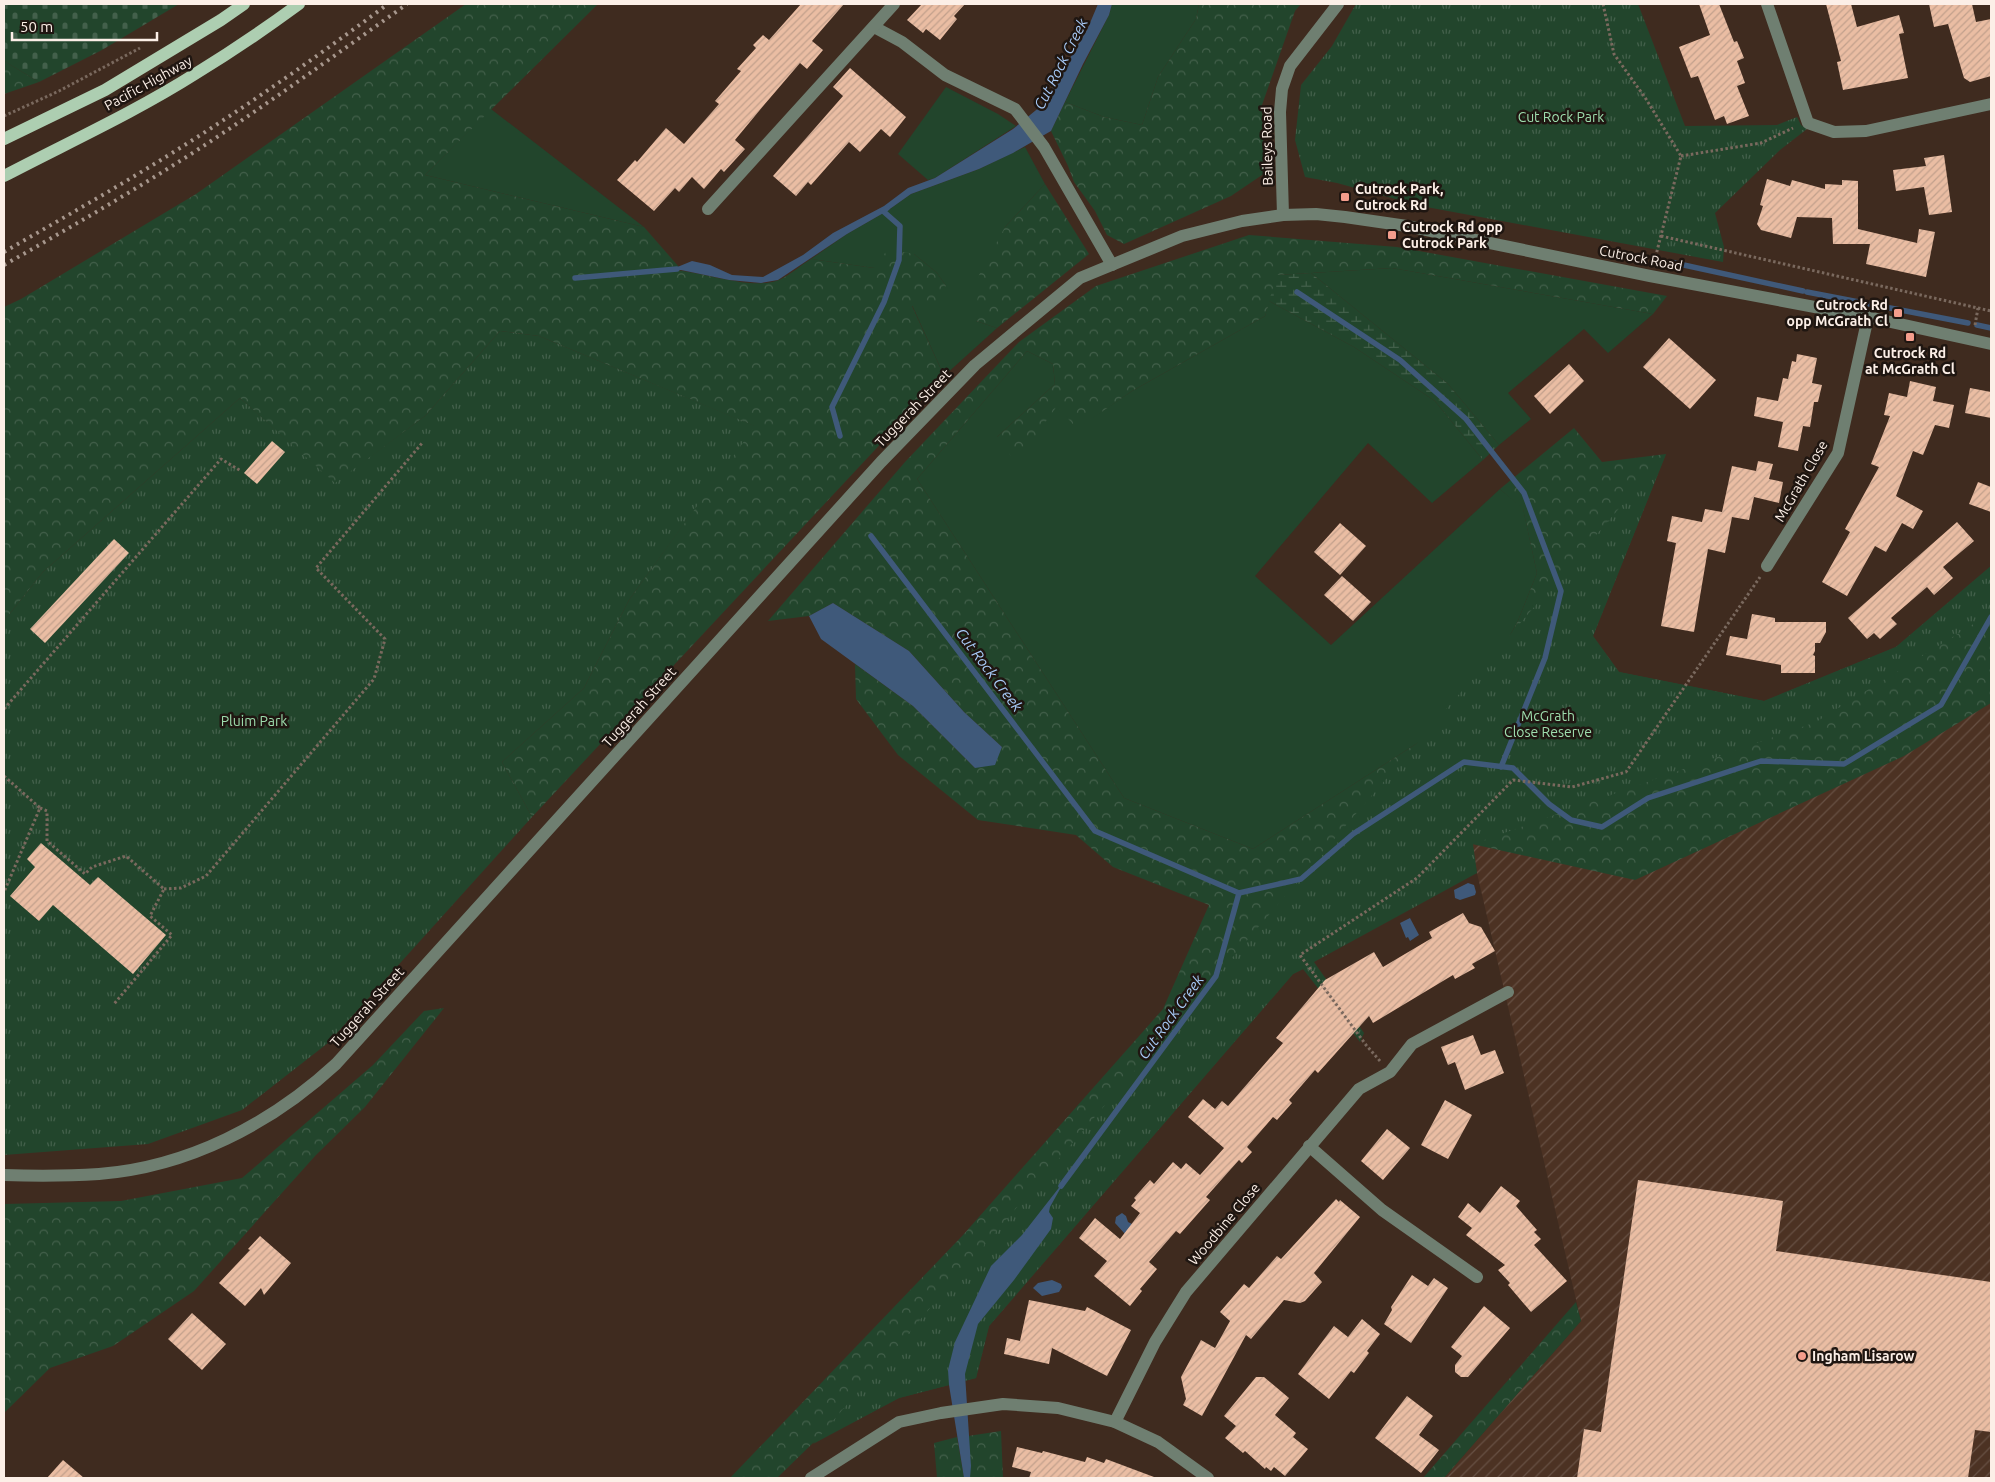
<svg xmlns="http://www.w3.org/2000/svg" width="1995" height="1482" font-family="Ubuntu,sans-serif">
  <defs>
    <pattern id="industrial-furrows" width="10" height="10" patternUnits="userSpaceOnUse" patternTransform="scale(1.25)"><rect width="10" height="10" fill="#4c3223"/><path d="M-1 1l2-2M0 10L10 0M9 11l2-2" fill="none" stroke="#675043"/></pattern>
    <pattern id="forest-crowns" width="20" height="18" patternUnits="userSpaceOnUse" patternTransform="scale(1.25)"><rect width="20" height="18" fill="#22452c"/><path d="M2 6a3 3 0 1 1 6 0M12 15a3 3 0 1 1 6 0" fill="none" stroke="#43604b"/></pattern>
    <pattern id="wetland-marsh" width="20" height="14" patternUnits="userSpaceOnUse" patternTransform="scale(1.25)"><rect width="20" height="14" fill="#22452c"/><path d="M1 5h8M5 5V1M11 12h8M15 12V8" fill="none" stroke="#43604b"/></pattern>
    <pattern id="cemetery-stones" width="16" height="16" patternUnits="userSpaceOnUse" patternTransform="scale(1.25)"><rect width="16" height="16" fill="#22452c"/><path d="M2 7V4a2 2 0 0 1 4 0v3zM10 15v-3a2 2 0 0 1 4 0v3z" fill="#43604b"/></pattern>
    <pattern id="park-tufts" width="24" height="20" patternUnits="userSpaceOnUse" patternTransform="scale(1.25)"><rect width="24" height="20" fill="#22452c"/><path d="M3 7l-1-3M5 7V3M7 7l1-3M15 17l-1-3M17 17v-4M19 17l1-3" fill="none" stroke="#43604b"/></pattern>
    <pattern id="building-hatch" width="6" height="6" patternUnits="userSpaceOnUse" patternTransform="scale(1.25)"><rect width="6" height="6" fill="#eabda3"/><path d="M-1 1l2-2M0 6l6-6M5 7l2-2" fill="none" stroke="#c2a08c"/></pattern>
  </defs>
  <rect width="100%" height="100%" fill="#3f2b1f"/>
  <polygon fill="url(#industrial-furrows)" points="1991,613 1991,1478 1444,1478 1581,1321 1477,873 1472,844"/>
  <g fill="#22452c">
    <polygon points="1112,4 1199,4 1196,19 1158,77 1142,125 1104,117 1065,102 1109,15"/>
    <polygon points="946,87 998,114 1016,126 935,178 928,180 898,154"/>
    <polygon points="491,109 644,227 425,175"/>
    <polygon points="1025,147 1045,184 1005,227 976,321 997,328 944,376 912,305 946,286 937,273 914,254 874,268 811,259 847,234 887,211 911,194 979,169"/>
    <polygon points="1392,268 1653,314 1608,353 1584,329 1508,393 1531,419 1499,445 1448,384 1311,273"/>
    <polygon points="1269,301 1354,347 1435,401 1483,460 1432,503 1368,443 1255,576 1331,645 1500,489 1523,508 1537,573 1517,623 1475,697 1444,726 1253,849 1124,798 917,479 1027,351 1053,364 1055,384 997,437 1057,405 1077,428 1132,391 1265,316"/>
  </g>
  <g fill="url(#forest-crowns)">
    <path d="M 466,4 L 598,4 L 425,175 L 644,227 L 679,267 L 672,270 C 701,271 751,291 779,280 C 790,275 801,265 811,259 L 874,268 L 888,249 L 914,254 L 937,273 L 946,286 L 946,301 L 912,306 L 944,376 L 532,817 L 502,762 L 584,688 L 629,600 L 754,426 L 539,336 L 500,331 L 425,416 L 335,484 L 240,398 L 43,572 L 4,621 L 4,307 L 21,299 L 196,194 Z"/>
    <polygon points="1199,4 1301,4 1295,11 1262,105 1265,173 1231,196 1124,244 1107,235 1095,211 1074,182 1068,166 1051,131 1065,102 1104,117 1142,125 1158,77 1196,19"/>
    <polygon points="4,61 39,82 4,94"/>
    <polygon points="1045,184 1089,254 997,328 976,321 979,275 1005,227"/>
    <polygon points="1249,235 1397,247 1667,296 1653,314 1392,268 1278,275 1265,316 1132,391 1077,429 1057,406 1016,463 997,437 1055,384 1053,364 1027,351 917,479 1124,798 1253,849 1444,726 1475,697 1517,623 1537,573 1523,509 1500,489 1574,428 1602,462 1666,454 1593,636 1619,672 1764,701 1896,647 1991,566 1991,703 1904,756 1635,880 1472,844 1303,969 1293,974 989,1326 976,1378 899,1398 813,1443 777,1478 730,1478 963,1235 1163,1009 1209,905 1113,867 1076,835 978,820 898,755 856,699 855,664 913,706 975,768 1002,747 964,712 909,651 833,603 809,616 768,621 905,462 1019,342 1096,286"/>
    <polygon points="444,1008 365,1107 316,1155 194,1291 113,1346 50,1368 4,1413 4,1204 121,1201 242,1178 373,1065 424,1011"/>
    <polygon points="1576,1302 1581,1321 1444,1478 1423,1478"/>
    <polygon points="1001,1431 1003,1478 970,1478 968,1436"/>
    <polygon points="957,1437 964,1478 937,1478 934,1443"/>
  </g>
  <polygon fill="url(#wetland-marsh)" points="1311,273 1448,384 1499,445 1483,460 1435,401 1354,347 1269,301 1277,275"/>
  <polygon fill="url(#cemetery-stones)" points="4,4 179,4 102,50 39,82 4,61"/>
  <g fill="url(#park-tufts)">
    <polygon points="1356,4 1638,4 1685,126 1777,125 1797,117 1801,125 1807,129 1780,150 1715,213 1724,247 1723,262 1421,206 1337,183 1305,177 1295,140 1301,85 1332,46"/>
    <polygon points="500,331 539,336 755,426 629,600 584,688 502,762 532,817 328,1043 242,1110 148,1144 4,1155 4,621 43,572 240,398 335,483 425,416"/>
    <polygon points="1666,454 1593,636 1619,672 1764,701 1896,647 1991,566 1991,613 1816,722 1473,844 1477,873 1314,962 1364,1033 1360,1042 1303,969 1293,974 989,1326 976,1378 899,1398 813,1444"/>
  </g>
  <g fill="#3f597a">
    <polygon points="1098,4 1112,4 1109,15 1083,64 1051,131 1013,153 979,169 911,194 887,211 847,234 778,280 761,283 729,280 681,270 670,270 692,261 710,265 732,275 763,277 803,255 833,233 884,206 908,188 935,178 1013,129 1041,106 1087,30"/>
    <polygon points="833,603 909,651 964,712 1002,747 995,765 975,768 913,706 821,639 809,616"/>
    <polygon points="1468,883 1474,885 1476,892 1475,895 1460,900 1455,898 1454,890"/>
    <polygon points="1410,918 1419,935 1410,941 1408,937 1406,938 1400,923"/>
    <polygon points="1065,1180 1050,1207 1049,1212 1053,1218 1051,1229 1014,1280 978,1324 965,1374 971,1466 970,1478 964,1478 949,1385 948,1370 955,1342 991,1266 1022,1235"/>
    <polygon points="1122,1213 1126,1216 1128,1222 1134,1225 1125,1234 1115,1223 1116,1217"/>
    <polygon points="1052,1280 1061,1284 1062,1287 1059,1292 1042,1296 1033,1288 1038,1283"/>
  </g>
  <g fill="none" stroke-linecap="round" stroke-linejoin="round">
    <g stroke="#3f597a" stroke-width="5.5">
      <polyline points="1670,262 1803,291"/>
      <polyline points="575,278 677,269"/>
      <polyline points="1297,292 1400,360 1466,419 1524,493 1561,591 1545,658 1501,767"/>
      <polyline points="1807,292 1968,323"/>
      <polyline points="1977,325 1991,328"/>
      <polyline points="840,436 832,407 884,302 899,260 900,226 883,211 887,208"/>
      <polyline points="871,536 1095,831 1239,893 1216,976 1061,1186"/>
      <polyline points="1239,893 1301,879 1353,834 1464,762 1513,768 1549,804 1571,820 1602,827 1648,798 1761,761 1844,764 1941,705 1991,617"/>
    </g>
  </g>
  <g fill="url(#building-hatch)">
    <polygon points="801,4 844,4 812,41 823,50 807,69 800,63 764,105 735,140 745,149 724,172 721,169 704,189 692,177 679,192 675,188 654,211 617,180 635,160 637,162 666,128 684,144 719,104 715,101 741,71 737,69 756,48 753,45 763,35 769,40"/>
    <polygon points="922,4 965,4 954,16 957,19 940,40 926,29 923,33 907,20"/>
    <polygon points="1699,4 1719,4 1734,42 1737,41 1744,58 1737,61 1745,83 1737,86 1749,116 1727,124 1724,116 1715,120 1698,76 1691,78 1679,47 1710,35"/>
    <polygon points="1826,4 1851,4 1857,27 1899,15 1904,33 1899,34 1908,78 1843,90 1837,62 1841,61"/>
    <polygon points="1929,4 1972,4 1976,22 1991,19 1991,76 1970,82 1964,78 1948,24 1934,27"/>
    <polygon points="850,68 906,117 890,137 881,129 860,152 849,142 811,185 808,182 796,196 773,176 843,96 833,87"/>
    <polygon points="1944,155 1952,212 1929,215 1924,187 1896,191 1893,170 1926,166 1924,158"/>
    <polygon points="1767,179 1790,186 1792,180 1825,189 1825,184 1842,185 1842,180 1858,181 1858,229 1917,243 1919,229 1935,232 1926,277 1866,264 1870,244 1833,244 1832,218 1797,217 1791,238 1761,230 1757,224 1763,206 1760,205"/>
    <polygon points="1669,338 1716,380 1690,409 1643,367"/>
    <polygon points="1797,354 1817,358 1812,383 1822,385 1818,402 1814,402 1810,427 1803,426 1798,451 1778,447 1783,422 1754,416 1757,397 1778,401 1783,378 1788,379 1792,361 1796,362"/>
    <polygon points="1569,364 1584,381 1550,414 1534,396"/>
    <polygon points="1910,381 1936,387 1933,401 1954,405 1949,428 1935,425 1923,455 1913,451 1896,496 1923,511 1913,529 1902,523 1886,552 1875,546 1847,596 1822,582 1850,532 1845,529 1879,467 1871,464 1890,416 1884,415 1889,393 1907,397"/>
    <polygon points="1970,388 1991,392 1991,418 1965,413"/>
    <polygon points="272,441 285,452 257,484 244,473"/>
    <polygon points="1758,461 1773,464 1769,479 1783,482 1779,503 1754,497 1749,520 1732,517 1725,553 1708,549 1694,632 1661,626 1676,543 1667,541 1672,516 1702,522 1705,509 1722,512 1732,466 1756,471"/>
    <polygon points="1978,482 1991,487 1991,512 1969,504"/>
    <polygon points="1957,522 1974,541 1943,567 1953,578 1934,595 1927,587 1891,618 1897,624 1880,639 1874,633 1867,639 1848,618"/>
    <polygon points="1340,523 1366,546 1340,575 1314,552"/>
    <polygon points="114,539 129,553 45,643 30,629"/>
    <polygon points="1342,576 1371,602 1353,621 1324,595"/>
    <polygon points="1752,614 1775,618 1775,622 1826,622 1826,632 1820,643 1815,643 1815,651 1813,655 1815,656 1815,673 1781,673 1781,665 1726,655 1730,636 1747,639"/>
    <polygon points="41,843 90,885 98,877 166,935 133,974 53,905 39,921 10,896 35,867 27,859"/>
    <polygon points="1463,913 1469,923 1481,927 1495,951 1472,964 1475,968 1455,979 1453,975 1373,1023 1369,1016 1318,1073 1315,1070 1289,1100 1292,1103 1277,1120 1273,1117 1247,1147 1252,1152 1242,1163 1239,1160 1206,1197 1210,1200 1180,1234 1176,1231 1149,1262 1157,1269 1140,1289 1142,1291 1130,1306 1094,1276 1107,1261 1079,1238 1095,1218 1120,1239 1140,1213 1131,1206 1136,1200 1134,1198 1150,1180 1154,1184 1173,1162 1181,1169 1186,1163 1200,1175 1224,1148 1188,1117 1203,1099 1215,1109 1222,1101 1228,1106 1283,1043 1276,1038 1325,980 1374,952 1383,967 1432,938 1429,932"/>
    <polygon points="1473,1035 1481,1055 1495,1050 1504,1073 1465,1090 1455,1062 1448,1065 1441,1047"/>
    <polygon points="1445,1100 1472,1115 1448,1159 1421,1145"/>
    <polygon points="1387,1129 1410,1148 1383,1180 1361,1161"/>
    <polygon points="1638,1180 1783,1201 1776,1251 1991,1282 1991,1432 1975,1430 1968,1478 1577,1478 1584,1429 1601,1432"/>
    <polygon points="1501,1186 1520,1201 1516,1206 1537,1230 1534,1232 1541,1239 1534,1245 1567,1281 1531,1312 1508,1285 1510,1283 1498,1270 1505,1265 1466,1235 1472,1228 1458,1217 1468,1203 1480,1213"/>
    <polygon points="1336,1199 1339,1202 1340,1200 1360,1217 1314,1273 1322,1282 1305,1301 1300,1303 1284,1300 1251,1339 1246,1335 1202,1416 1183,1405 1186,1399 1181,1377 1201,1340 1215,1348 1230,1321 1220,1312 1244,1284 1249,1288 1277,1256 1281,1259"/>
    <polygon points="260,1236 291,1263 264,1295 261,1288 245,1306 219,1283 250,1250 248,1249"/>
    <polygon points="1412,1275 1428,1286 1434,1278 1448,1288 1411,1343 1384,1324 1392,1310 1391,1307"/>
    <polygon points="1029,1300 1085,1311 1087,1307 1131,1330 1107,1376 1052,1348 1049,1364 1004,1354 1007,1338 1020,1341"/>
    <polygon points="1484,1306 1510,1328 1468,1377 1461,1377 1455,1372 1455,1365 1462,1356 1451,1347"/>
    <polygon points="192,1313 226,1344 202,1370 168,1339"/>
    <polygon points="1362,1319 1380,1334 1367,1351 1369,1353 1354,1373 1351,1371 1329,1399 1298,1374 1334,1326 1348,1337"/>
    <polygon points="1256,1377 1264,1377 1289,1398 1275,1415 1296,1433 1293,1437 1308,1449 1285,1476 1274,1467 1271,1471 1266,1467 1265,1469 1245,1451 1243,1453 1225,1438 1236,1426 1224,1416"/>
    <polygon points="1407,1396 1433,1416 1419,1435 1439,1450 1421,1473 1375,1438"/>
    <polygon points="1017,1447 1042,1453 1043,1451 1085,1462 1087,1457 1104,1463 1106,1459 1154,1477 1153,1478 1029,1478 1031,1472 1012,1467"/>
    <polygon points="63,1460 84,1478 47,1478"/>
  </g>
  <g fill="none" stroke-linecap="round" stroke-linejoin="round">
    <g stroke="#7a695e" stroke-width="3" stroke-dasharray="2.5 2.5" stroke-linecap="butt">
      <polyline points="1603,4 1614,54 1646,99 1681,156 1654,263"/>
      <polyline points="4,116 59,91 140,48"/>
      <polyline points="1681,156 1761,143 1793,128"/>
      <polyline points="1661,236 1991,311"/>
      <polyline points="1975,325 1978,308"/>
      <polyline points="4,709 221,459 241,471"/>
      <polyline points="4,776 40,808 4,892"/>
      <polyline points="40,808 47,811 47,841 85,874 92,867 126,856 164,889 150,916 172,935 114,1004"/>
      <polyline points="164,889 181,888 206,876 374,679 385,639 316,568 423,442"/>
      <polyline points="1380,1061 1366,1045 1300,955 1417,878 1513,780 1572,787 1626,772 1760,577"/>
    </g>
    <g stroke="#6f7f71" stroke-width="12">
      <polyline points="1767,4 1808,123 1834,132 1866,131 1991,104"/>
      <polyline points="874,27 902,42 945,75 1015,109 1044,147 1112,265"/>
      <polyline points="708,209 894,4"/>
      <polyline points="1283,215 1280,112 1282,89 1290,66 1338,4"/>
      <polyline points="1767,566 1838,453 1868,317"/>
      <polyline points="1309,1146 1382,1210 1477,1277"/>
      <path d="M 4,1175 C 36,1176 67,1176 99,1174 C 188,1167 271,1124 336,1064 L 881,462 L 975,365 L 1080,278 L 1182,236 L 1242,221 L 1283,215 L 1316,214 L 1345,217 L 1407,226 L 1650,276 L 1868,317 L 1991,344"/>
      <polyline points="1115,1422 1155,1342 1186,1292 1359,1089 1390,1072 1412,1044 1508,992"/>
      <polyline points="811,1478 899,1422 941,1413 1003,1404 1058,1408 1115,1422 1158,1442 1208,1478"/>
    </g>
    <g stroke="#adceb1" stroke-width="12">
      <polyline points="4,139 105,90 221,20 244,4"/>
      <path d="M 4,176 C 67,143 135,112 195,74 C 231,52 265,29 299,4"/>
    </g>
    <g stroke="#a7978d" stroke-width="4" stroke-dasharray="2.5 5" stroke-linecap="butt">
      <path d="M 4,252 C 70,214 137,176 202,134 C 266,93 327,49 388,4"/>
      <path d="M 4,265 C 73,226 142,186 208,143 C 276,98 341,51 407,4"/>
    </g>
  </g>
  <g fill="#f49d8c" stroke="#1f1611" stroke-width="2">
    <rect x="1340" y="192" width="10" height="10" rx="2.5"/>
    <rect x="1387" y="230" width="10" height="10" rx="2.5"/>
    <rect x="1893" y="308" width="10" height="10" rx="2.5"/>
    <rect x="1905" y="332" width="10" height="10" rx="2.5"/>
    <circle cx="1802" cy="1356" r="5"/>
  </g>
  <g text-anchor="middle" stroke-width="5" stroke-linejoin="round" paint-order="stroke">
    <g font-size="14" fill="#fcefe7" stroke="#1f1611">
      <text transform="translate(148 83) rotate(-29)" y="5">Pacific Highway</text>
      <text transform="translate(1267 146) rotate(-91)" y="5">Baileys Road</text>
      <text transform="translate(1641 258) rotate(11)" y="5">Cutrock Road</text>
      <text transform="translate(913 408) rotate(-46)" y="5">Tuggerah Street</text>
      <text transform="translate(1801 481) rotate(-60)" y="5">McGrath Close</text>
      <text transform="translate(639 707) rotate(-48)" y="5">Tuggerah Street</text>
      <text transform="translate(367 1007) rotate(-48)" y="5">Tuggerah Street</text>
      <text transform="translate(1224 1224) rotate(-50)" y="5">Woodbine Close</text>
    </g>
    <g font-size="14" fill="#9edeae" stroke="#1f1611">
      <text x="1561" y="122">Cut Rock Park</text>
      <text x="1548" y="721">McGrath<tspan x="1548" dy="16">Close Reserve</tspan></text>
      <text x="254" y="726">Pluim Park</text>
    </g>
    <g font-size="14" font-weight="bold" fill="#fcefe7" stroke="#1f1611" text-anchor="start">
      <text x="1355" y="194">Cutrock Park,<tspan x="1355" dy="16">Cutrock Rd</tspan></text>
      <text x="1402" y="232">Cutrock Rd opp<tspan x="1402" dy="16">Cutrock Park</tspan></text>
      <text x="1888" y="310" text-anchor="end">Cutrock Rd<tspan x="1888" dy="16">opp McGrath Cl</tspan></text>
      <text x="1910" y="358" text-anchor="middle">Cutrock Rd<tspan x="1910" dy="16">at McGrath Cl</tspan></text>
      <text x="1812" y="1361">Ingham Lisarow</text>
    </g>
    <g font-size="15" font-style="italic" fill="#a7caf7" stroke="#1f1611">
      <text transform="translate(1061 64) rotate(-63)" y="5">Cut Rock Creek</text>
      <text transform="translate(989 670) rotate(53)" y="5">Cut Rock Creek</text>
      <text transform="translate(1171 1017) rotate(-54)" y="5">Cut Rock Creek</text>
    </g>
  </g>
  <rect width="1995" height="1482" fill="none" stroke="#fcefe7" stroke-width="10"/>
  <path d="M12 32v8h145v-8" fill="none" stroke="#fcefe7" stroke-width="2.5"/>
  <text x="20" y="32" font-size="15" fill="#fcefe7" stroke="#1f1611" stroke-width="4" paint-order="stroke">50 m</text>
</svg>
